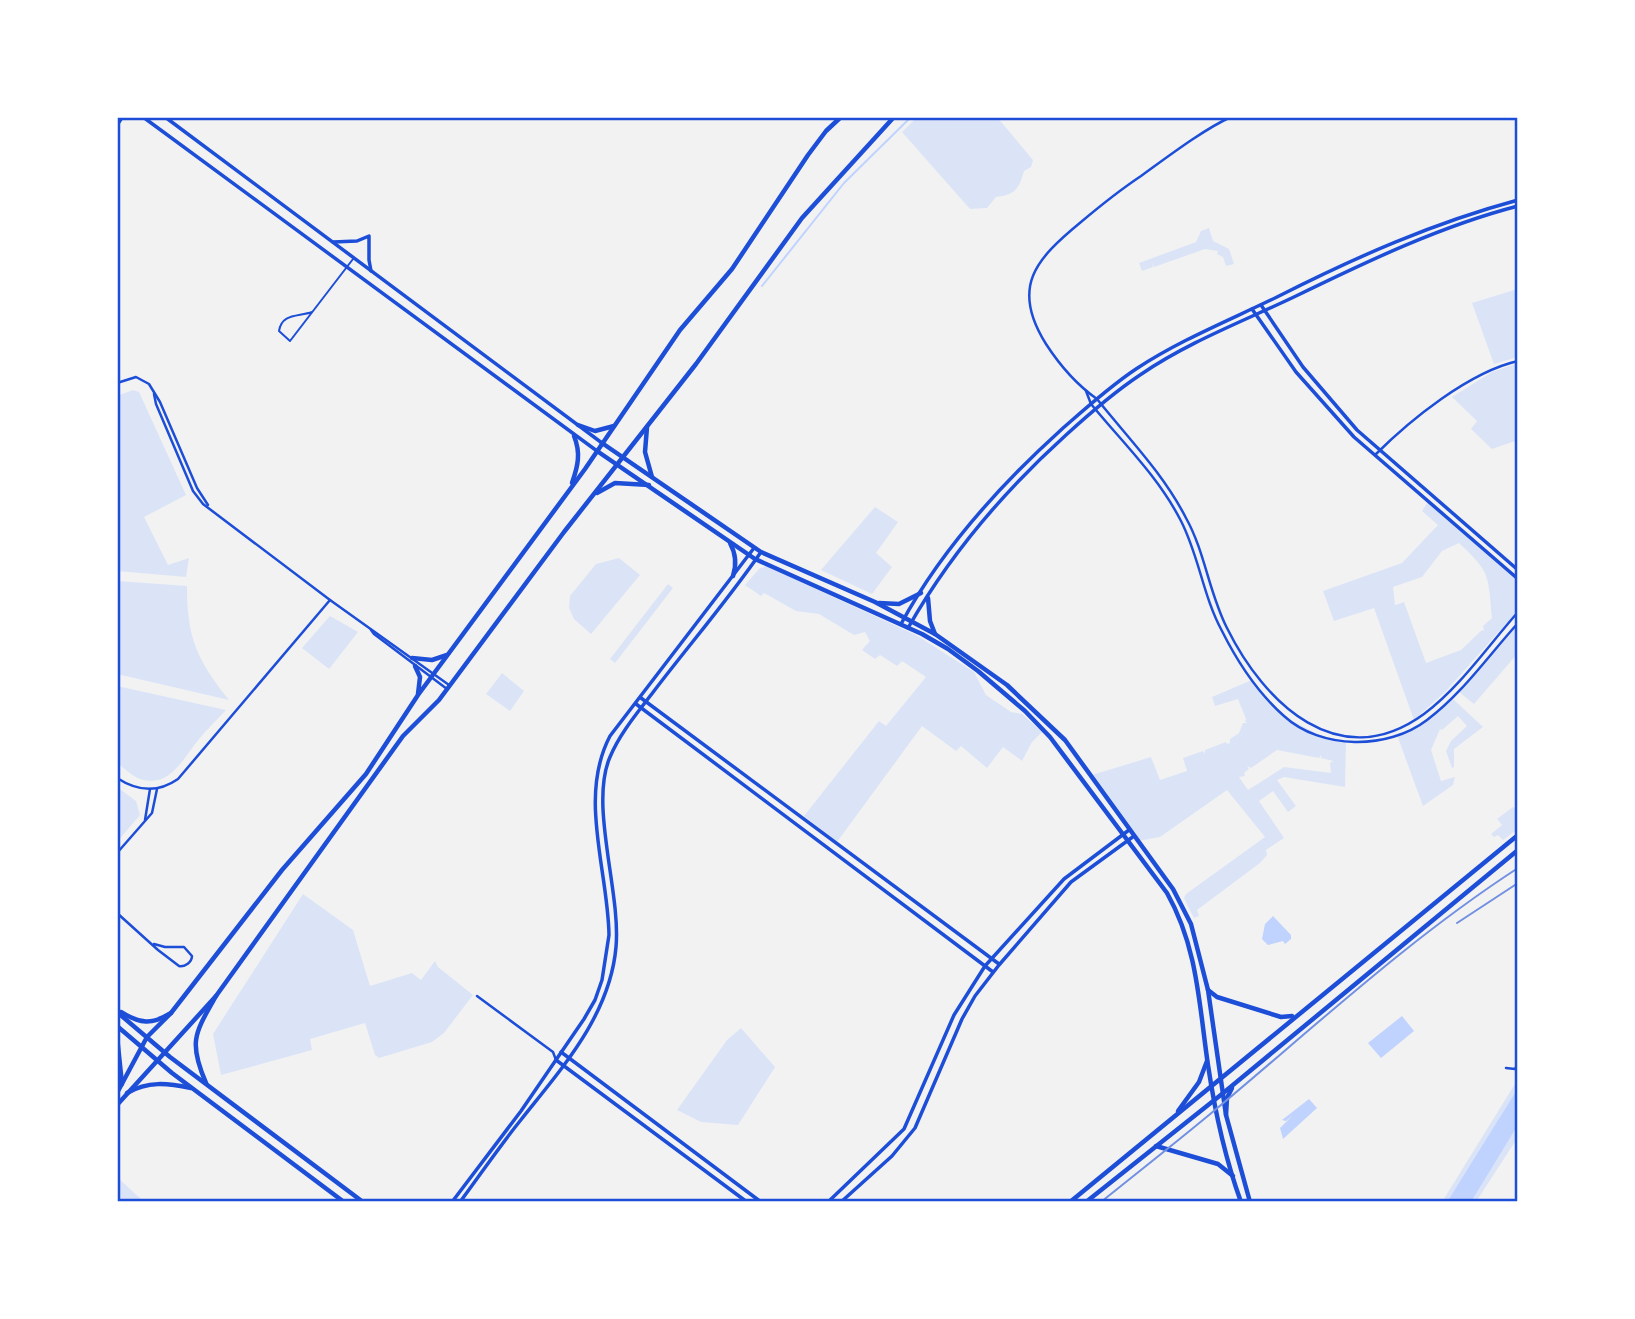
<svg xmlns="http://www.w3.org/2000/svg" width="1635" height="1319" font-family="Raleway,sans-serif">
  <rect width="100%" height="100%" fill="#f2f2f2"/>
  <g fill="#dbe4f7" fill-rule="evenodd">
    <path d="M 917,117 L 997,117 L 1033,160 L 1031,167 L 1024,171 C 1019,189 1015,195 996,197 L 987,208 L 970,209 L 902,132 Z"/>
    <polygon points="1209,228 1213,241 1229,249 1234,264 1226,266 1223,257 1217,254 1218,251 1205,249 1154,267 1152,263 1153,267 1142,271 1139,263 1196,242 1201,231"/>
    <polygon points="1514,290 1518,292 1518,357 1494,364 1472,303"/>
    <polygon points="1518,363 1518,440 1492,449 1471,429 1477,421 1452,397 1492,372"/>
    <polygon points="133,390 139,392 186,495 144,517 168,565 189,558 186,577 117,571 117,396"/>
    <path d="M 1428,502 L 1518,580 L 1518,610 L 1446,691 L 1414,720 L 1374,608 L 1334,621 L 1323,591 L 1402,563 L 1438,525 L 1422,511 ZM 1459,543 C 1491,573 1488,575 1492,618 L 1483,626 L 1484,631 L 1482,630 L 1461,650 L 1426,663 L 1404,602 L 1395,605 L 1393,587 L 1422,577 L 1442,551 Z"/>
    <polygon points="875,507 898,522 876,553 892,567 872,594 821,570"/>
    <polygon points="619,558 640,575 591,634 574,619 569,608 570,596 596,564"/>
    <polygon points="766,566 916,635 974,672 986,695 1011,712 1022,714 1042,732 1032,742 1022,761 1003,747 987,768 961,746 956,751 922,726 837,842 804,816 879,721 886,726 926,677 902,661 897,666 880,655 875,659 862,650 870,641 865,632 854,635 819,614 796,611 764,593 761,596 745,585 759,569"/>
    <path d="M 117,581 L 187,586 C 187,638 197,660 229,700 L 117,674 Z"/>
    <polygon points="668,584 673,588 615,663 610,659"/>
    <polygon points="330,616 358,632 329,669 302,648"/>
    <polygon points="1518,624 1518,653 1474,704 1459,692"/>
    <polygon points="502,673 524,691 510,711 486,694"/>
    <path d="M 1252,680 L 1285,717 L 1325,738 L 1346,741 L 1345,787 L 1284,777 L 1277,780 L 1296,806 L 1288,812 L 1273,791 L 1259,801 L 1284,838 L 1266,850 L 1267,855 L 1260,863 L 1197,910 L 1199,916 L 1194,918 L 1184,898 L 1186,894 L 1265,837 L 1227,790 L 1160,837 L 1138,841 L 1092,775 L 1151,757 L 1160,780 L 1187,771 L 1183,758 L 1203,751 L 1205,754 L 1205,750 L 1226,742 L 1227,744 L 1230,743 L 1230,739 L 1239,733 L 1243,723 L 1248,723 L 1245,722 L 1246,719 L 1238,699 L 1215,706 L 1212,697 ZM 1277,750 L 1319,758 L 1321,755 L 1321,758 L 1333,761 L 1330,763 L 1331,773 L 1284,767 L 1248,790 L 1239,777 L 1245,776 L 1244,773 L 1249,769 L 1247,766 L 1251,768 Z"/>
    <path d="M 117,686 L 226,710 C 217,720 207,729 199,739 C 184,757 170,789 140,779 C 132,776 124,768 117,763 Z"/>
    <polygon points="1452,698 1483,727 1454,749 1454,767 1452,768 1446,751 1451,741 1467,726 1458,716 1442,730 1440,729 1431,750 1441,781 1455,777 1453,785 1423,806 1397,735 1427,721"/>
    <polygon points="117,787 136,801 140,815 117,842"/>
    <polygon points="1513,807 1518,809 1518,829 1503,840 1498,835 1494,837 1491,834 1502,825 1497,819"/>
    <polygon points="303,894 353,930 370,986 412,973 421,980 435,961 438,967 473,995 444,1033 432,1042 379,1058 375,1055 365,1023 310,1039 312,1050 221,1075 213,1034"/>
    <polygon points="741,1028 775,1067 738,1125 701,1122 677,1110 727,1040"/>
    <polygon points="1518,1079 1518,1088 1447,1202 1442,1202"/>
    <polygon points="1518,1125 1518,1137 1476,1202 1471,1202"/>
    <polygon points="117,1177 142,1200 140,1202 117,1202"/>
  </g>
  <g fill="#bfd3fe">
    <polygon points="1273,916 1291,935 1291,939 1285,944 1283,941 1268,945 1262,939 1265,924"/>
    <polygon points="1402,1016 1414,1031 1381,1058 1368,1043"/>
    <polygon points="1518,1088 1518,1125 1471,1202 1447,1202"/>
    <polygon points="1309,1099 1317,1108 1283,1139 1280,1128 1293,1115 1286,1121 1282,1120"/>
  </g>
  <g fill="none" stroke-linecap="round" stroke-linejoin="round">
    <polyline stroke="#bfd3fe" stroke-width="2" points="762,286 844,183 911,117"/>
    <path stroke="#1d4ed8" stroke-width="2" d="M 312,312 C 298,317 282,313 279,331 L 290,341 L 353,259"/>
    <g stroke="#1d4ed8" stroke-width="2.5">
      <path d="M 1231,117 C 1204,129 1166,158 1141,176 C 1120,190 1100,206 1081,222 C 1036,259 1010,287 1046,344 C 1059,364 1077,385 1097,399 C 1128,438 1163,473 1186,518 C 1205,552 1209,593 1227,628 C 1264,703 1339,776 1424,714 C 1460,687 1488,646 1518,612"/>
      <polyline points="117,126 123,117"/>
      <polyline points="117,383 136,377 149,384 160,402 197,488 208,505"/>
      <path d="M 1086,391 L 1091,404 C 1122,442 1158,476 1181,521 C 1199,556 1203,596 1222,631 C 1237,661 1258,693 1284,716 C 1321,750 1388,750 1427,720 C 1462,694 1489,655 1518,623"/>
      <polyline points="154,394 156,404 193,491 203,504 330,600 449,685"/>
      <path d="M 1375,455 C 1410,420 1469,372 1518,361"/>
      <polyline points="371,630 374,634 447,689"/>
      <path d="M 117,778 C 137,791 158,793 178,779 L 330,600"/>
      <polyline points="145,820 150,789"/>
      <polyline points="117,853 152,813 157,789"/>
      <path d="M 117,913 L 158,950 L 179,966 C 185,967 192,962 192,956 L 184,947 L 165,947 L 154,944"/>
      <polyline points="477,996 553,1052 556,1060"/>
      <polyline points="1506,1068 1515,1069 1518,1064"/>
    </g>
    <g stroke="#1d4ed8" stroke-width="3.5">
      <polyline points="143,117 597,451"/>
      <polyline points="165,117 602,443"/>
      <polyline points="333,242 357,241 369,236 369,260 371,271"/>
      <polyline points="1261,305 1303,367 1357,430 1518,570"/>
      <polyline points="1252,309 1296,372 1354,437 1518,579"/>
      <path d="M 901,624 C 941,550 999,486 1062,429 C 1086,408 1109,387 1136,369 C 1180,340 1230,320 1277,297 C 1356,257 1433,223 1518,200"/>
      <path d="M 908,628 C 950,554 1003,492 1066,435 C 1089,414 1113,393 1140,375 C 1188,342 1244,321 1296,296 C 1368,261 1441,226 1518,206"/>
      <polyline points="641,698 999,964"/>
      <polyline points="636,704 993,972"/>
      <polyline points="561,1052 761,1202"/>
      <polyline points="556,1060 747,1202"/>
      <path d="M 452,1202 L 521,1111 L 584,1019 L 595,1000 L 602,980 L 609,935 C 608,870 578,797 610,736 L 754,548"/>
      <path d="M 460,1202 C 480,1175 499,1147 520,1121 C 561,1069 610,1016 616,947 C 621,892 589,805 610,757 C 620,733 638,712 654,691 C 689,645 728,600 761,552"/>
      <polyline points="828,1202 904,1129 954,1015 985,966 1064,879 1129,830"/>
      <polyline points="841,1202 892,1156 915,1128 962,1019 975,996 999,965 1071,882 1134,836"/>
    </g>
    <g stroke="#1d4ed8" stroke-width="4.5">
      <polyline points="578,425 595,431 614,426"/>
      <polyline points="647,427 645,452 652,477"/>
      <polyline points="602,443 761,552 875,602 935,634 1007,685 1065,740 1173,889 1191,924 1208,990 1226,1115 1250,1202"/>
      <path d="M 597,451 L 755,559 L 922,634 L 948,649 L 978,671 L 1025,711 L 1050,737 L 1167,893 C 1198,948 1199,1005 1208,1065 C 1215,1112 1225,1158 1241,1202"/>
      <path d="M 572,483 C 578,466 581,453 574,436"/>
      <polyline points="597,493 615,483 649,485"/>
      <path d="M 730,543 C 736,554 737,564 733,576"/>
      <polyline points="928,598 930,621 935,634"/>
      <polyline points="879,603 899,604 921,593"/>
      <polyline points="412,658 432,660 447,655"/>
      <polyline points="415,666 420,677 418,694"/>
      <polyline points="117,1093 147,1037 171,1013 282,870 366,774 418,695 585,469 680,330 732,269 808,155 826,131 841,117"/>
      <polyline points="117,1105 216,996 403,736 439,700 564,532 696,364 802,218 894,117"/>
    </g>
    <g stroke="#1d4ed8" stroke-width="4.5">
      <polyline points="1208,990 1217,997 1281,1017 1292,1016"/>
      <polyline points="117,1012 170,1057 363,1202"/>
      <path d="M 121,1012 C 140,1024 152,1025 171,1013"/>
      <polyline points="117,1026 172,1073 344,1202"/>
      <polyline points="117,1036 122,1084"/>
      <path d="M 206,1083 C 188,1042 195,1033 216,996"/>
      <path d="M 127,1093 C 148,1081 167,1083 191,1088"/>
      <polyline points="1178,1111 1199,1082 1207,1061"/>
      <polyline points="1226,1115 1227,1098 1232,1088"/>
      <polyline points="1156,1146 1218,1164 1233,1176"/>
      <polyline points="1070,1202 1518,835"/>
      <polyline points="1086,1202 1222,1094 1518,850"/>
    </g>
    <g stroke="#7290e2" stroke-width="2">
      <polyline points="1457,923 1518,883"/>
      <path d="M 1101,1202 C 1137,1173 1174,1144 1209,1115 C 1310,1031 1407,940 1518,868"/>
    </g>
  </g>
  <rect width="1635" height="1319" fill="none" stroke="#ffffff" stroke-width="238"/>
  <rect x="119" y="119" width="1397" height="1081" fill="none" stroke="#1d4ed8" stroke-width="2.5"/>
</svg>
